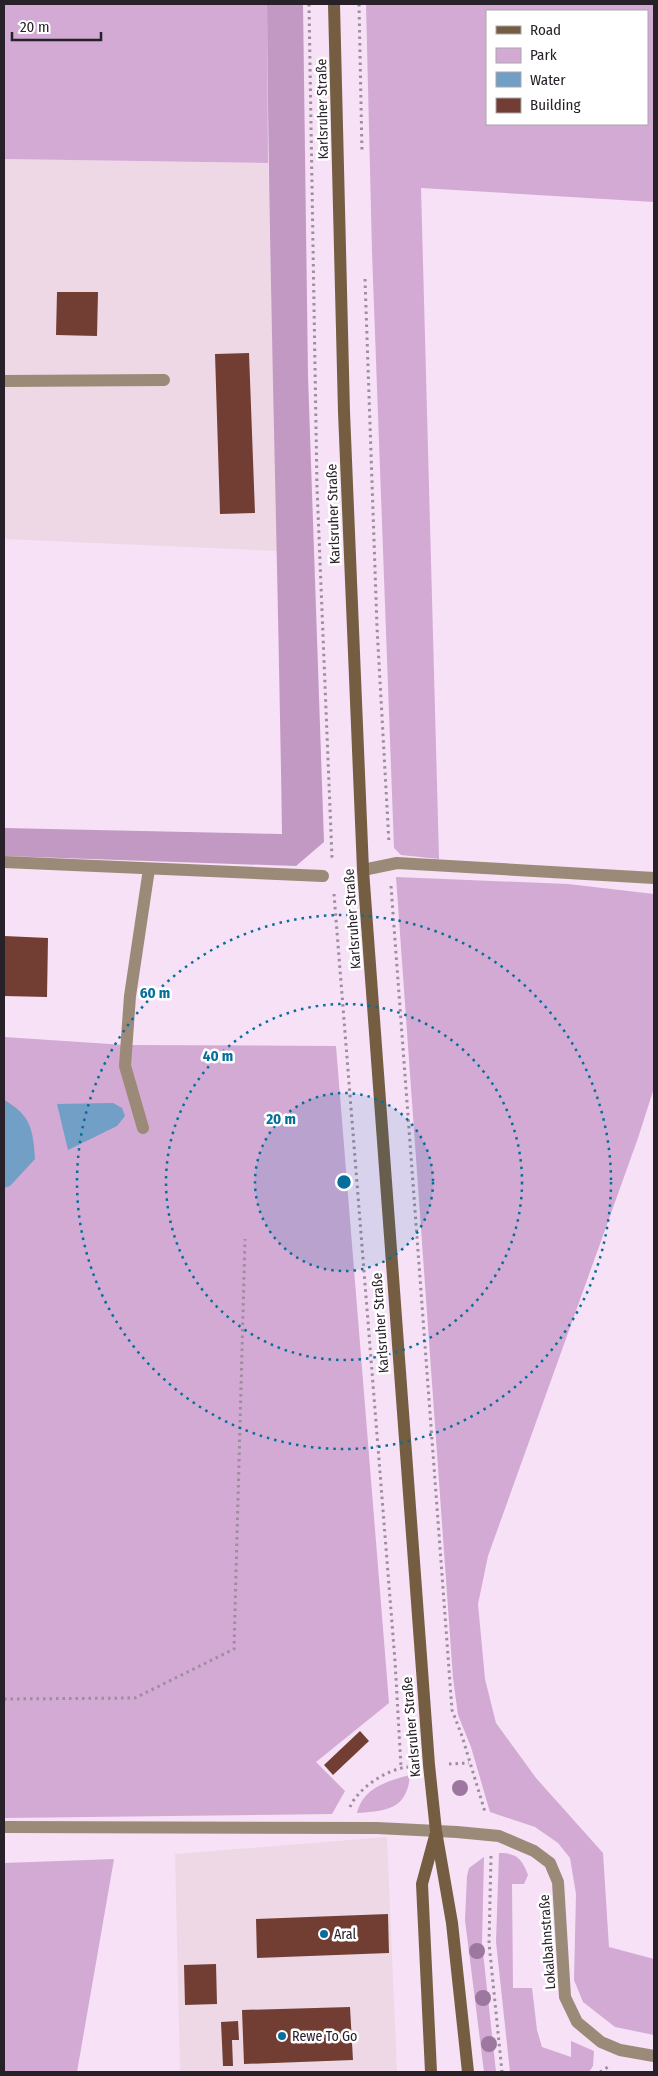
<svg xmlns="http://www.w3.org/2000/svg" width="658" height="2076" font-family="'Fira Sans Condensed',sans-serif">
  <rect width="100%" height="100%" fill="#f6e1f7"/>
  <g fill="#eed8e5">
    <polygon points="4,159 268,163 278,551 4,539"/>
    <polygon points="387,1837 397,2072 180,2072 175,1854"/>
  </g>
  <g fill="#d2aad4" fill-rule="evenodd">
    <polygon points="4,4 267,4 268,163 4,159"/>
    <path d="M 366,4 L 654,4 L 654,202 L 421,188 L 439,859 L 401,855 L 394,848 L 372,252 ZM 487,11 L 647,11 L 647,124 L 487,124 Z"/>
    <polygon points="396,877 568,884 654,894 654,1088 638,1138 488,1556 478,1604 485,1679 496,1723 536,1778 603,1853 609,1947 654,1959 654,2035 615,2027 583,2002 574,1980 576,1894 570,1858 558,1843 535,1827 490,1812 471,1747 458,1715 453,1678"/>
    <polygon points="4,1037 125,1045 336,1046 389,1703 316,1762 345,1791 332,1814 4,1818"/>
    <path d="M 410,1775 C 407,1810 386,1811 357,1813 C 363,1788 387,1781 410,1775 Z"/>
    <path d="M 499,1853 C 517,1853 522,1859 528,1875 L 524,1884 L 512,1884 L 513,1988 L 532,1988 L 537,2030 L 542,2047 L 571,2057 L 571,2041 L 594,2051 L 593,2066 L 589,2072 L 510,2072 L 496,1942 Z"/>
    <polygon points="484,1857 482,1943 496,2072 484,2072 465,1920 467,1876 469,1868"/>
    <polygon points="114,1859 77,2072 4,2072 4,1863"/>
  </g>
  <path fill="#c299c3" d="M 267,4 L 303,4 L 308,376 L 324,842 L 296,866 L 4,856 L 4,828 L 282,834 C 278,557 269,280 267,4 Z"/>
  <g fill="#729fc5">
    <path d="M 4,1100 C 31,1115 33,1130 35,1159 L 10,1186 L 4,1188 Z"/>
    <polygon points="113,1103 122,1108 125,1116 117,1126 68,1150 57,1104"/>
  </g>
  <g fill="#723e34">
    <polygon points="57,292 98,292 97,336 56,335"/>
    <polygon points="249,353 255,513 220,514 215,354"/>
    <polygon points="4,936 48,938 47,997 4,996"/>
    <polygon points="360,1731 369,1741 333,1775 324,1765"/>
    <polygon points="388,1914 389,1953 257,1958 256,1919"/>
    <polygon points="216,1964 217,2004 185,2005 184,1965"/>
    <polygon points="350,2007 353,2060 244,2064 242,2010"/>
    <polygon points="238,2021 239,2040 232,2040 233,2066 223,2066 221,2022"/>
  </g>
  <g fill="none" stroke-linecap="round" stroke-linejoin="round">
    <g stroke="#9d8d9d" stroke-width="3" stroke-dasharray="2.5 4" stroke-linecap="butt">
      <polyline points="309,4 317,487 332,858"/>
      <polyline points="359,4 362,153"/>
      <polyline points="365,279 377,627 389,843"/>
      <polyline points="391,886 452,1710 462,1736 485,1812"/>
      <polyline points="334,894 395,1661 401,1767"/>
      <polyline points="4,1699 135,1698 234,1649 245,1239"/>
      <polyline points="449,1764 469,1763"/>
      <path d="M 350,1807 C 358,1788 387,1769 408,1767"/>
      <polyline points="491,1856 489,1943 502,2072"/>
      <polyline points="600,2072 608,2067"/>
    </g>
    <g stroke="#9b8a78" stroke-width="12">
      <polyline points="4,381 164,380"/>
      <polyline points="4,862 323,876"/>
      <polyline points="363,870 397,863 654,878"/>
      <polyline points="143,1128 125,1066 130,996 149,869"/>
      <polyline points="4,1827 377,1828 457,1832 499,1836 534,1851 550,1863 558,1882 565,1997 577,2022 601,2042 620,2050 654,2056"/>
    </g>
    <g stroke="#755d42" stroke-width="12">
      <polyline points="334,4 344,412 363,870 429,1765 436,1831 452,1923 468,2072"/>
      <polyline points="431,2072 422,1884 435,1836"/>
    </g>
  </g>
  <g fill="#9c779e">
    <circle cx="460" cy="1788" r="8"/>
    <circle cx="477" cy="1951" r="8"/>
    <circle cx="483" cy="1998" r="8"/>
    <circle cx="489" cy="2044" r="8"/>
  </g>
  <circle cx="344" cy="1182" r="89" fill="#056e9b" fill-opacity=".12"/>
  <g fill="none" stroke="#056e9b" stroke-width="2.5" stroke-dasharray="2.5 5">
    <circle cx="344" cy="1182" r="89"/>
    <circle cx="344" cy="1182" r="178"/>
    <circle cx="344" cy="1182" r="267"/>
  </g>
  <g fill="#056e9b" stroke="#fff" stroke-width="2">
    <circle cx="324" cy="1934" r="5"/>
    <circle cx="282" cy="2036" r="5"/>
  </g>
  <g text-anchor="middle" stroke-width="5" stroke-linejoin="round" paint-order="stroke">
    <g font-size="14" fill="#292129" stroke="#fff">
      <text transform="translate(322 109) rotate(-91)" y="5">Karlsruher Straße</text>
      <text transform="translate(333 514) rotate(-92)" y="5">Karlsruher Straße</text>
      <text transform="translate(352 919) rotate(-94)" y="5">Karlsruher Straße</text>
      <text transform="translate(380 1323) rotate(-94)" y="5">Karlsruher Straße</text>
      <text transform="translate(411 1727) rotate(-95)" y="5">Karlsruher Straße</text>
      <text transform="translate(547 1942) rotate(-94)" y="5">Lokalbahnstraße</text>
    </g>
    <g font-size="14" fill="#292129" stroke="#fff" text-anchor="start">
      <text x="334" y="1939">Aral</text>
      <text x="292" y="2041">Rewe To Go</text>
    </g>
  </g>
  <circle cx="344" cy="1182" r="8" fill="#056e9b" stroke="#fff" stroke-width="2.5"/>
  <g font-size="15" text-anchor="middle" font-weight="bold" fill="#056e9b" stroke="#fff" stroke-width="5" stroke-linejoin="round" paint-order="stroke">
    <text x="155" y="998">60 m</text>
    <text x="218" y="1061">40 m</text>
    <text x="281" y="1124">20 m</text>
  </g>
  <rect width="658" height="2076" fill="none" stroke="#292129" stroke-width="10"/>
  <rect x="486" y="10" width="162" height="115" fill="#ffffff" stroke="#a9a6a9"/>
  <rect x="496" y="26" width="25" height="8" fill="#755d42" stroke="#a9a6a9"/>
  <text x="530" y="35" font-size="15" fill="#292129">Road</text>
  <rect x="496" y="48" width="25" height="15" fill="#d2aad4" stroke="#a9a6a9"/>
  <text x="530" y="60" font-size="15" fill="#292129">Park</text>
  <rect x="496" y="72" width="25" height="15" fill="#729fc5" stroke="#a9a6a9"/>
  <text x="530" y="85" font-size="15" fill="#292129">Water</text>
  <rect x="496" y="98" width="25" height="15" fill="#723e34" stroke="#a9a6a9"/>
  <text x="530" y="110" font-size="15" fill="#292129">Building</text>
  <path d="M12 32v8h89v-8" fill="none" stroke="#292129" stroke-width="2.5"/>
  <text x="20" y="32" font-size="15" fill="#292129" stroke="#ffffff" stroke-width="4" paint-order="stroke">20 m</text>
</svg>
